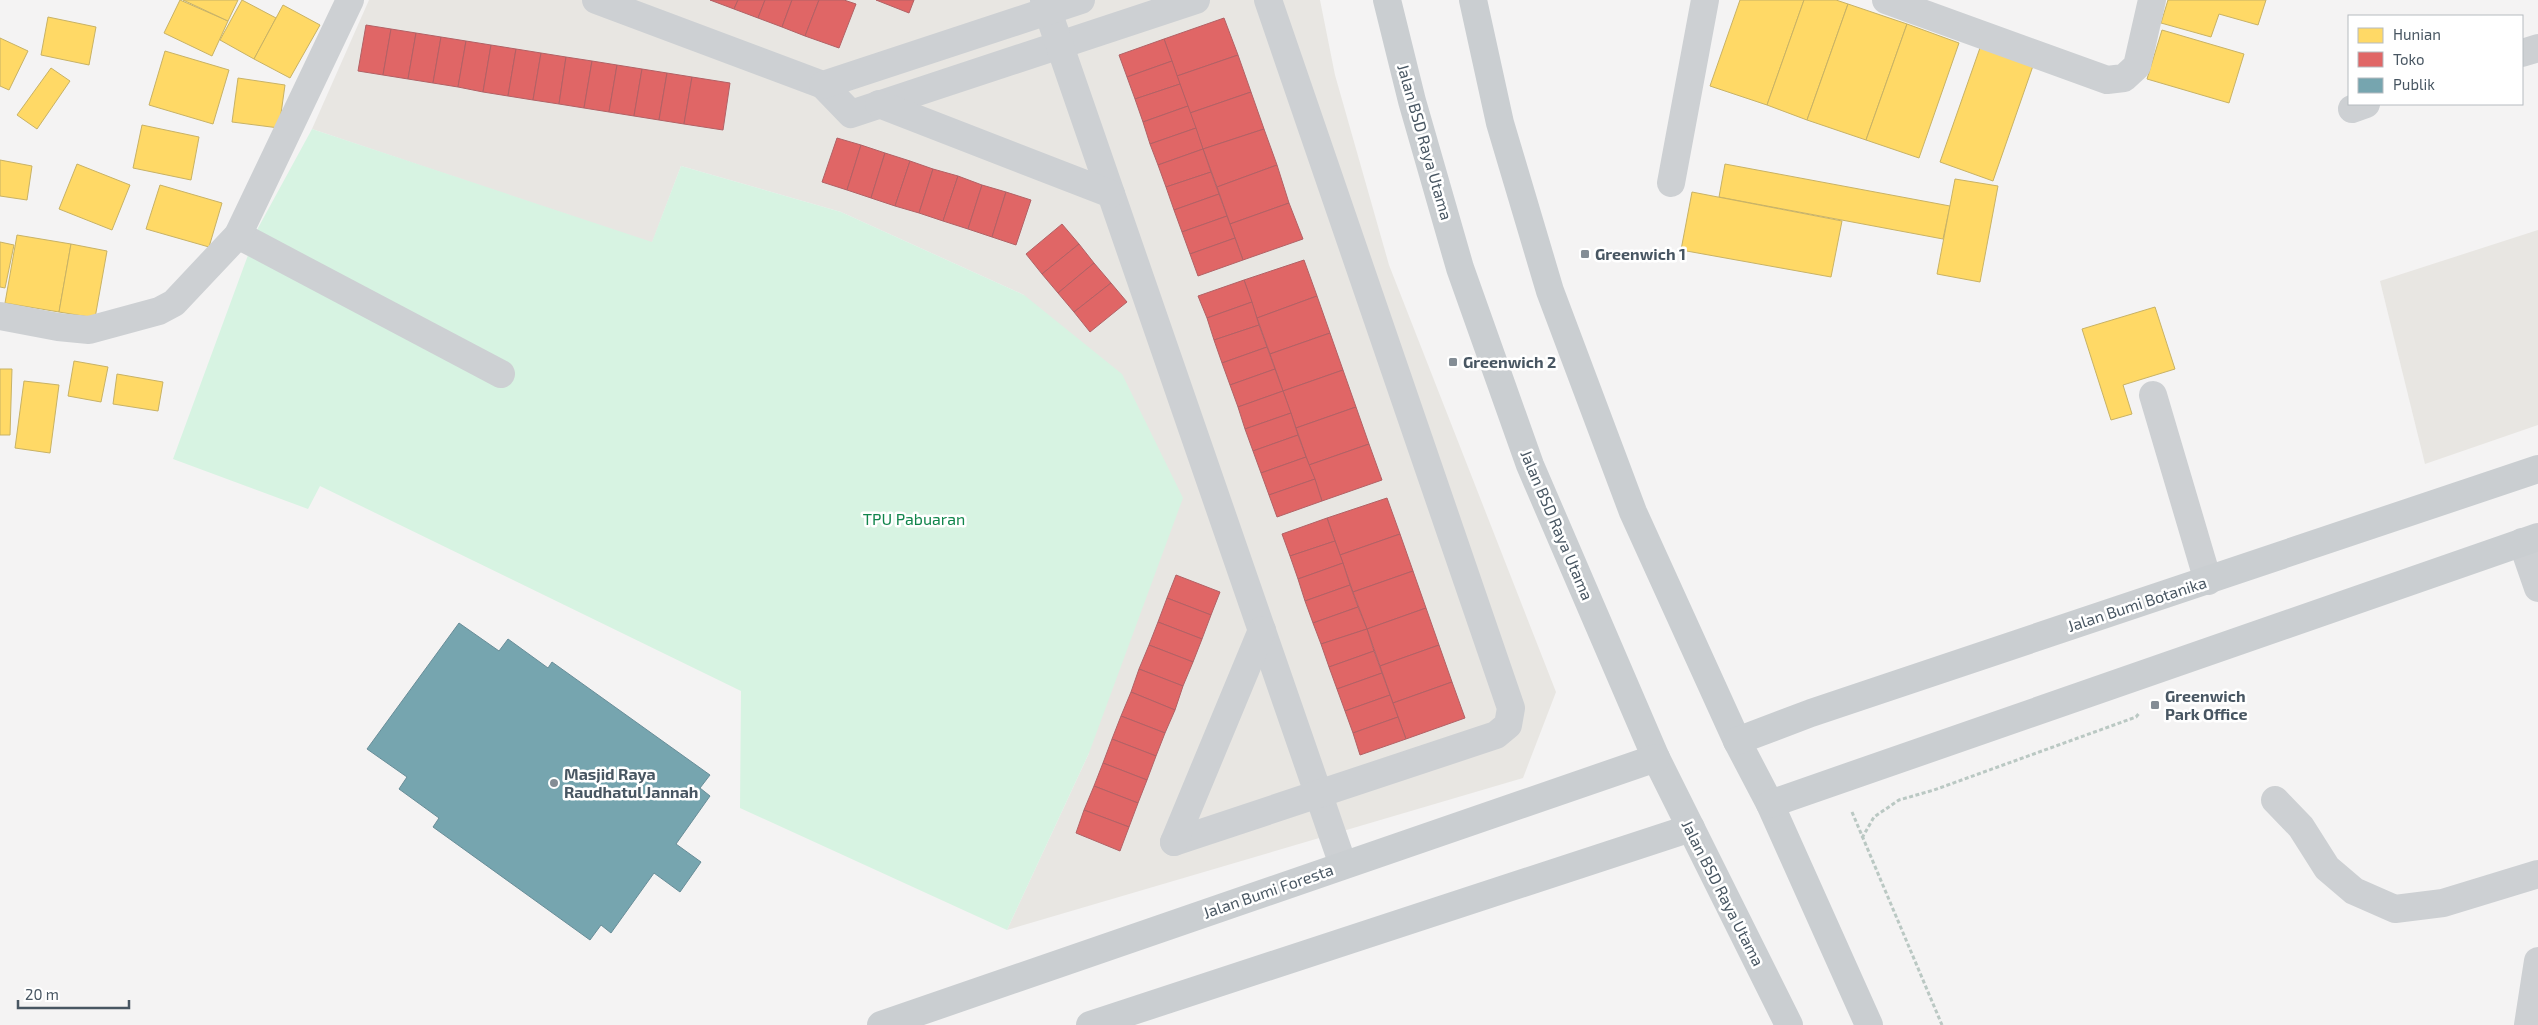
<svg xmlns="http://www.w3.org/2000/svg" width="2538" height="1025" font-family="'Exo 2',sans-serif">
  <rect width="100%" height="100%" fill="#f4f3f3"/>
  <g fill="#e8e6e2">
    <polygon points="369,0 1320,0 1335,75 1389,265 1556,692 1523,778 1007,930 1089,753 1024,295 841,212 681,166 652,243 312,129"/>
    <polygon points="2538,230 2538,425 2425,464 2380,281"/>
  </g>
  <polygon fill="#d7f3e2" points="312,129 652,242 681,166 841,212 1024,295 1122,374 1183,498 1089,753 1007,930 740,808 741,691 320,486 308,509 173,459 258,228"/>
  <g fill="#ffd966" stroke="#c8b265">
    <polygon points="180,0 228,21 212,56 164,33"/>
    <polygon points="183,0 238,0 228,21"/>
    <polygon points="242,0 276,18 254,59 220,40"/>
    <polygon points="1740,0 1804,0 1767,105 1710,86"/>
    <polygon points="1804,0 1836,0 1848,4 1807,120 1767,105"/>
    <polygon points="2168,0 2266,0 2258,25 2219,14 2211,37 2161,23"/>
    <polygon points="1848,4 1907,24 1866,140 1807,120"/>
    <polygon points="283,5 320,25 290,78 254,59"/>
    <polygon points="48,17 96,27 89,65 41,55"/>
    <polygon points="1907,24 1959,43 1919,158 1866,140"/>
    <polygon points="2162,30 2244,54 2229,103 2147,79"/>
    <polygon points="0,38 28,51 9,90 0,86"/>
    <polygon points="1981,45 2034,63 1993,181 1940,162"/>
    <polygon points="165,51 229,70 213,124 149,105"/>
    <polygon points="51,68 70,81 37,129 17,115"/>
    <polygon points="238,78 285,85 279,128 232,122"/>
    <polygon points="142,125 199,137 191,180 133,168"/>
    <polygon points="0,160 32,166 27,200 0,196"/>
    <polygon points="77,164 130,185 112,230 59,209"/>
    <polygon points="1725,164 1950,206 1943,239 1719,197"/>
    <polygon points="1955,179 1998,186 1980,282 1937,274"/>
    <polygon points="160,185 222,203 209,247 146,229"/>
    <polygon points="1692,192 1842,221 1831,277 1681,250"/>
    <polygon points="17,235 71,244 59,312 5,303"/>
    <polygon points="0,242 14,245 5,288 0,287"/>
    <polygon points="71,244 107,251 95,318 59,312"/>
    <polygon points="2155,307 2175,369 2123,385 2132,414 2111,420 2082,329"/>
    <polygon points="74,361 108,367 101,402 68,396"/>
    <polygon points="0,369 12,369 10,435 0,435"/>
    <polygon points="117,374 163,382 158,411 113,404"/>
    <polygon points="24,381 59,385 50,453 15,448"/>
  </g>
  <g fill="#e06666" stroke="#b26165">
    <polygon points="710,0 738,0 734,9"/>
    <polygon points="738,0 765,0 758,18 734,9"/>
    <polygon points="765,0 792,0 782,27 758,18"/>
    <polygon points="792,0 819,0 805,36 782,27"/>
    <polygon points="819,0 844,0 856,4 839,48 805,36"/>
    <polygon points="876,0 914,0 909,13"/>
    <polygon points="1224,18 1238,55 1177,76 1164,39"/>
    <polygon points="366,25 391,29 383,75 358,71"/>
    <polygon points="391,29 416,33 408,79 383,75"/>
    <polygon points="416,33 441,37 433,83 408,79"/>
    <polygon points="441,37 466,41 458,87 433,83"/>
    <polygon points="1164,39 1172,61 1127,77 1119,55"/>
    <polygon points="466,41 491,45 483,92 458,87"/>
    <polygon points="491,45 516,49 508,96 483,92"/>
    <polygon points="516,49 541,53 533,100 508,96"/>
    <polygon points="541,53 566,57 559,104 533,100"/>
    <polygon points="1238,55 1251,92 1190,113 1177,76"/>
    <polygon points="566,57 592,61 584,108 559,104"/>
    <polygon points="592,61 617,65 609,112 584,108"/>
    <polygon points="1172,61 1180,84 1135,99 1127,77"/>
    <polygon points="617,65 642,69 634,116 609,112"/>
    <polygon points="642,69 667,73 659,120 634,116"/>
    <polygon points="667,73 692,77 684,124 659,120"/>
    <polygon points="692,77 730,83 723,130 684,124"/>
    <polygon points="1180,84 1188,106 1143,122 1135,99"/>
    <polygon points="1251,92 1264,129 1203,149 1190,113"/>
    <polygon points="1188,106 1196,128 1150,144 1143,122"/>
    <polygon points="1196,128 1203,149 1158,165 1150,144"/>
    <polygon points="1264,129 1277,165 1217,187 1203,149"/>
    <polygon points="837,138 861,145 847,190 822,182"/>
    <polygon points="861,145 885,153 871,198 847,190"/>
    <polygon points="1203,149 1211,172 1166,187 1158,165"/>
    <polygon points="885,153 910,161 895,206 871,198"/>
    <polygon points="910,161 933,169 919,213 895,206"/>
    <polygon points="1277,165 1289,203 1230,224 1217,187"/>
    <polygon points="933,169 958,176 943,221 919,213"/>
    <polygon points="1211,172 1219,194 1174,210 1166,187"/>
    <polygon points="958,176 982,185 968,229 943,221"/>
    <polygon points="982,185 1006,192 992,237 968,229"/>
    <polygon points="1006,192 1031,200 1016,245 992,237"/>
    <polygon points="1219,194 1227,216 1182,232 1174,210"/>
    <polygon points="1289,203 1303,239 1243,260 1230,224"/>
    <polygon points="1227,216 1235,238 1190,254 1182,232"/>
    <polygon points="1062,224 1079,244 1042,274 1026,254"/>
    <polygon points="1235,238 1243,260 1198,276 1190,254"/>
    <polygon points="1079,244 1094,263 1058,293 1042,274"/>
    <polygon points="1304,260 1317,296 1257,318 1244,280"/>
    <polygon points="1094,263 1111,283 1074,312 1058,293"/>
    <polygon points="1244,280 1252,302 1207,318 1198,296"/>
    <polygon points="1111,283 1127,302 1090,332 1074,312"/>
    <polygon points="1317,296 1330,333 1270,354 1257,318"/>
    <polygon points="1252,302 1259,325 1214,340 1207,318"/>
    <polygon points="1259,325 1267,347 1222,363 1214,340"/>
    <polygon points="1330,333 1343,370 1283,391 1270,354"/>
    <polygon points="1267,347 1275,369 1230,385 1222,363"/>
    <polygon points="1275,369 1283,391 1238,407 1230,385"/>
    <polygon points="1343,370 1356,407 1296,428 1283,391"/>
    <polygon points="1283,391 1291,413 1245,429 1238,407"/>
    <polygon points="1356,407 1369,444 1309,465 1296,428"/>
    <polygon points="1291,413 1298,435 1253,451 1245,429"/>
    <polygon points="1298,435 1306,457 1261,473 1253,451"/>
    <polygon points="1369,444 1382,480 1322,501 1309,465"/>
    <polygon points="1306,457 1315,479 1269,495 1261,473"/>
    <polygon points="1315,479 1322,501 1277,517 1269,495"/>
    <polygon points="1387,498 1400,534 1340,555 1327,518"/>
    <polygon points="1327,518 1335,541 1290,556 1282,534"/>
    <polygon points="1400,534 1413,571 1353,592 1340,555"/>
    <polygon points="1335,541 1343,563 1298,579 1290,556"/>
    <polygon points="1343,563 1350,585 1305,601 1298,579"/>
    <polygon points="1413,571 1426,608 1367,629 1353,592"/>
    <polygon points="1176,575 1220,592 1211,615 1167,598"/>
    <polygon points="1350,585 1358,607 1313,623 1305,601"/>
    <polygon points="1167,598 1211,615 1202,639 1158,622"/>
    <polygon points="1358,607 1367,629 1321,644 1313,623"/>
    <polygon points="1426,608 1439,645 1380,666 1367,629"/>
    <polygon points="1158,622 1202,639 1193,662 1149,645"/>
    <polygon points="1367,629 1374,651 1329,667 1321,644"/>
    <polygon points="1149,645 1193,662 1183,686 1139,669"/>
    <polygon points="1439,645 1452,682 1393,703 1380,666"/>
    <polygon points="1374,651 1382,673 1337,689 1329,667"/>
    <polygon points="1139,669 1183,686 1175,710 1131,692"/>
    <polygon points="1382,673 1390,695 1345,711 1337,689"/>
    <polygon points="1452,682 1465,718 1406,739 1393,703"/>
    <polygon points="1131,692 1175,710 1165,733 1121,716"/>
    <polygon points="1390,695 1398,717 1353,733 1345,711"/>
    <polygon points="1121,716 1165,733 1156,756 1112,739"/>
    <polygon points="1398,717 1406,739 1360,755 1353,733"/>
    <polygon points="1112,739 1156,756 1147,780 1103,763"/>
    <polygon points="1103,763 1147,780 1138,803 1094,786"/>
    <polygon points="1094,786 1138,803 1129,827 1084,810"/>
    <polygon points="1084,810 1129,827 1120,851 1076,833"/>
  </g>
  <polygon fill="#76a5af" stroke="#688d98" points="459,623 499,651 508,639 548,668 552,662 710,775 700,788 710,796 676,844 701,862 680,892 654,873 611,933 601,925 590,940 433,827 439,818 399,789 407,777 367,749"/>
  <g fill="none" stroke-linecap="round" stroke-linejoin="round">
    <g stroke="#bac8c3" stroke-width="3" stroke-dasharray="4 2.5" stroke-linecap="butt">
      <polyline points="1852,812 1942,1025"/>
      <polyline points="1862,838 1874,817 1899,800 1934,790 2136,717 2140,712"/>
    </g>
    <g stroke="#cdd0d3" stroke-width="28">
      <polyline points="596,0 823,85 851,114 1196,0"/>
      <polyline points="1044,0 1343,865"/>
      <polyline points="1886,0 2107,80 2124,78 2137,66 2152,0"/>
      <polyline points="2522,53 2538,48"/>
      <polyline points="823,85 1081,0"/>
      <polyline points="879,104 1111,194"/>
      <polyline points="2352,109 2366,104"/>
      <polyline points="1671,183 1705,0"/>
      <polyline points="238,235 501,374"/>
      <polyline points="0,316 58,327 89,330 159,311 174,303 238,235 350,0"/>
      <polyline points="2153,395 2208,581"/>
      <polyline points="2522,542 2538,588"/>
      <polyline points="2275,800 2301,827 2327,868 2354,891 2395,909 2443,903 2538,874"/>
      <polyline points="1174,842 1496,735 1508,725 1511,708 1268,0"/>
      <polyline points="1174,842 1262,630"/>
      <polyline points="2528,1025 2538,961"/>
    </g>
    <g stroke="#caced1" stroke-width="28">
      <polyline points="1387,0 1412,101 1460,268 1530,465 1656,758 1789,1025"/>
      <polyline points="1473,0 1500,123 1550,291 1633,512 1737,741 1770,804 1869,1025"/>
      <polyline points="1737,741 1811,713 2538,469"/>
      <polyline points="1770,804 2538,537"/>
      <polyline points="881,1025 1656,758"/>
      <polyline points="1090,1025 1691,828"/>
    </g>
  </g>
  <g fill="#848d95" stroke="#fff" stroke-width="2">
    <rect x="1580" y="249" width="10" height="10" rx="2.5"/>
    <rect x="1448" y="357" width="10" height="10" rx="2.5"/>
    <rect x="2150" y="700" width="10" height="10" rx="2.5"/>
    <circle cx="554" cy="783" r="5"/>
  </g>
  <g text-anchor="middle" stroke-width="5" stroke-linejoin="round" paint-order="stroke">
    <g font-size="16" fill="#485662" stroke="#fff">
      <text transform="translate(1425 142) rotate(74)" y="6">Jalan BSD Raya Utama</text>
      <text transform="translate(1557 525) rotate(67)" y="6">Jalan BSD Raya Utama</text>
      <text transform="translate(2137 604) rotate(-18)" y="6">Jalan Bumi Botanika</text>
      <text transform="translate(1268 891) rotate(-19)" y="6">Jalan Bumi Foresta</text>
      <text transform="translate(1723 893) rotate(63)" y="6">Jalan BSD Raya Utama</text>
    </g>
    <g font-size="16" font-weight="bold" fill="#485662" stroke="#fff" text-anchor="start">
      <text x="1595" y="260">Greenwich 1</text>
      <text x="1463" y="368">Greenwich 2</text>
      <text x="2165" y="702">Greenwich<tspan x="2165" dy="18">Park Office</tspan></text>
      <text x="564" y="780">Masjid Raya<tspan x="564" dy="18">Raudhatul Jannah</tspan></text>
    </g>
    <g font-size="16" fill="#11854c" stroke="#fff">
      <text x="914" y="525">TPU Pabuaran</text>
    </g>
  </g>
  <rect x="2348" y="15" width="175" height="90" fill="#ffffff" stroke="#b6bbc0"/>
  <rect x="2358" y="28" width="25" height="15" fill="#ffd966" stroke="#b6bbc0"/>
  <text x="2393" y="40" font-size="15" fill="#485662">Hunian</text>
  <rect x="2358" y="52" width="25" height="15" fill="#e06666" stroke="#b6bbc0"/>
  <text x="2393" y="65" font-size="15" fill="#485662">Toko</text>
  <rect x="2358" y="78" width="25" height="15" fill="#76a5af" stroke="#b6bbc0"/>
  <text x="2393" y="90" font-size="15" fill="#485662">Publik</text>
  <path d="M18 1000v8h111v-8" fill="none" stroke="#485662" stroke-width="2.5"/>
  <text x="25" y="1000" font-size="15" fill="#485662" stroke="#ffffff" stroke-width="4" paint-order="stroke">20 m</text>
</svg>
